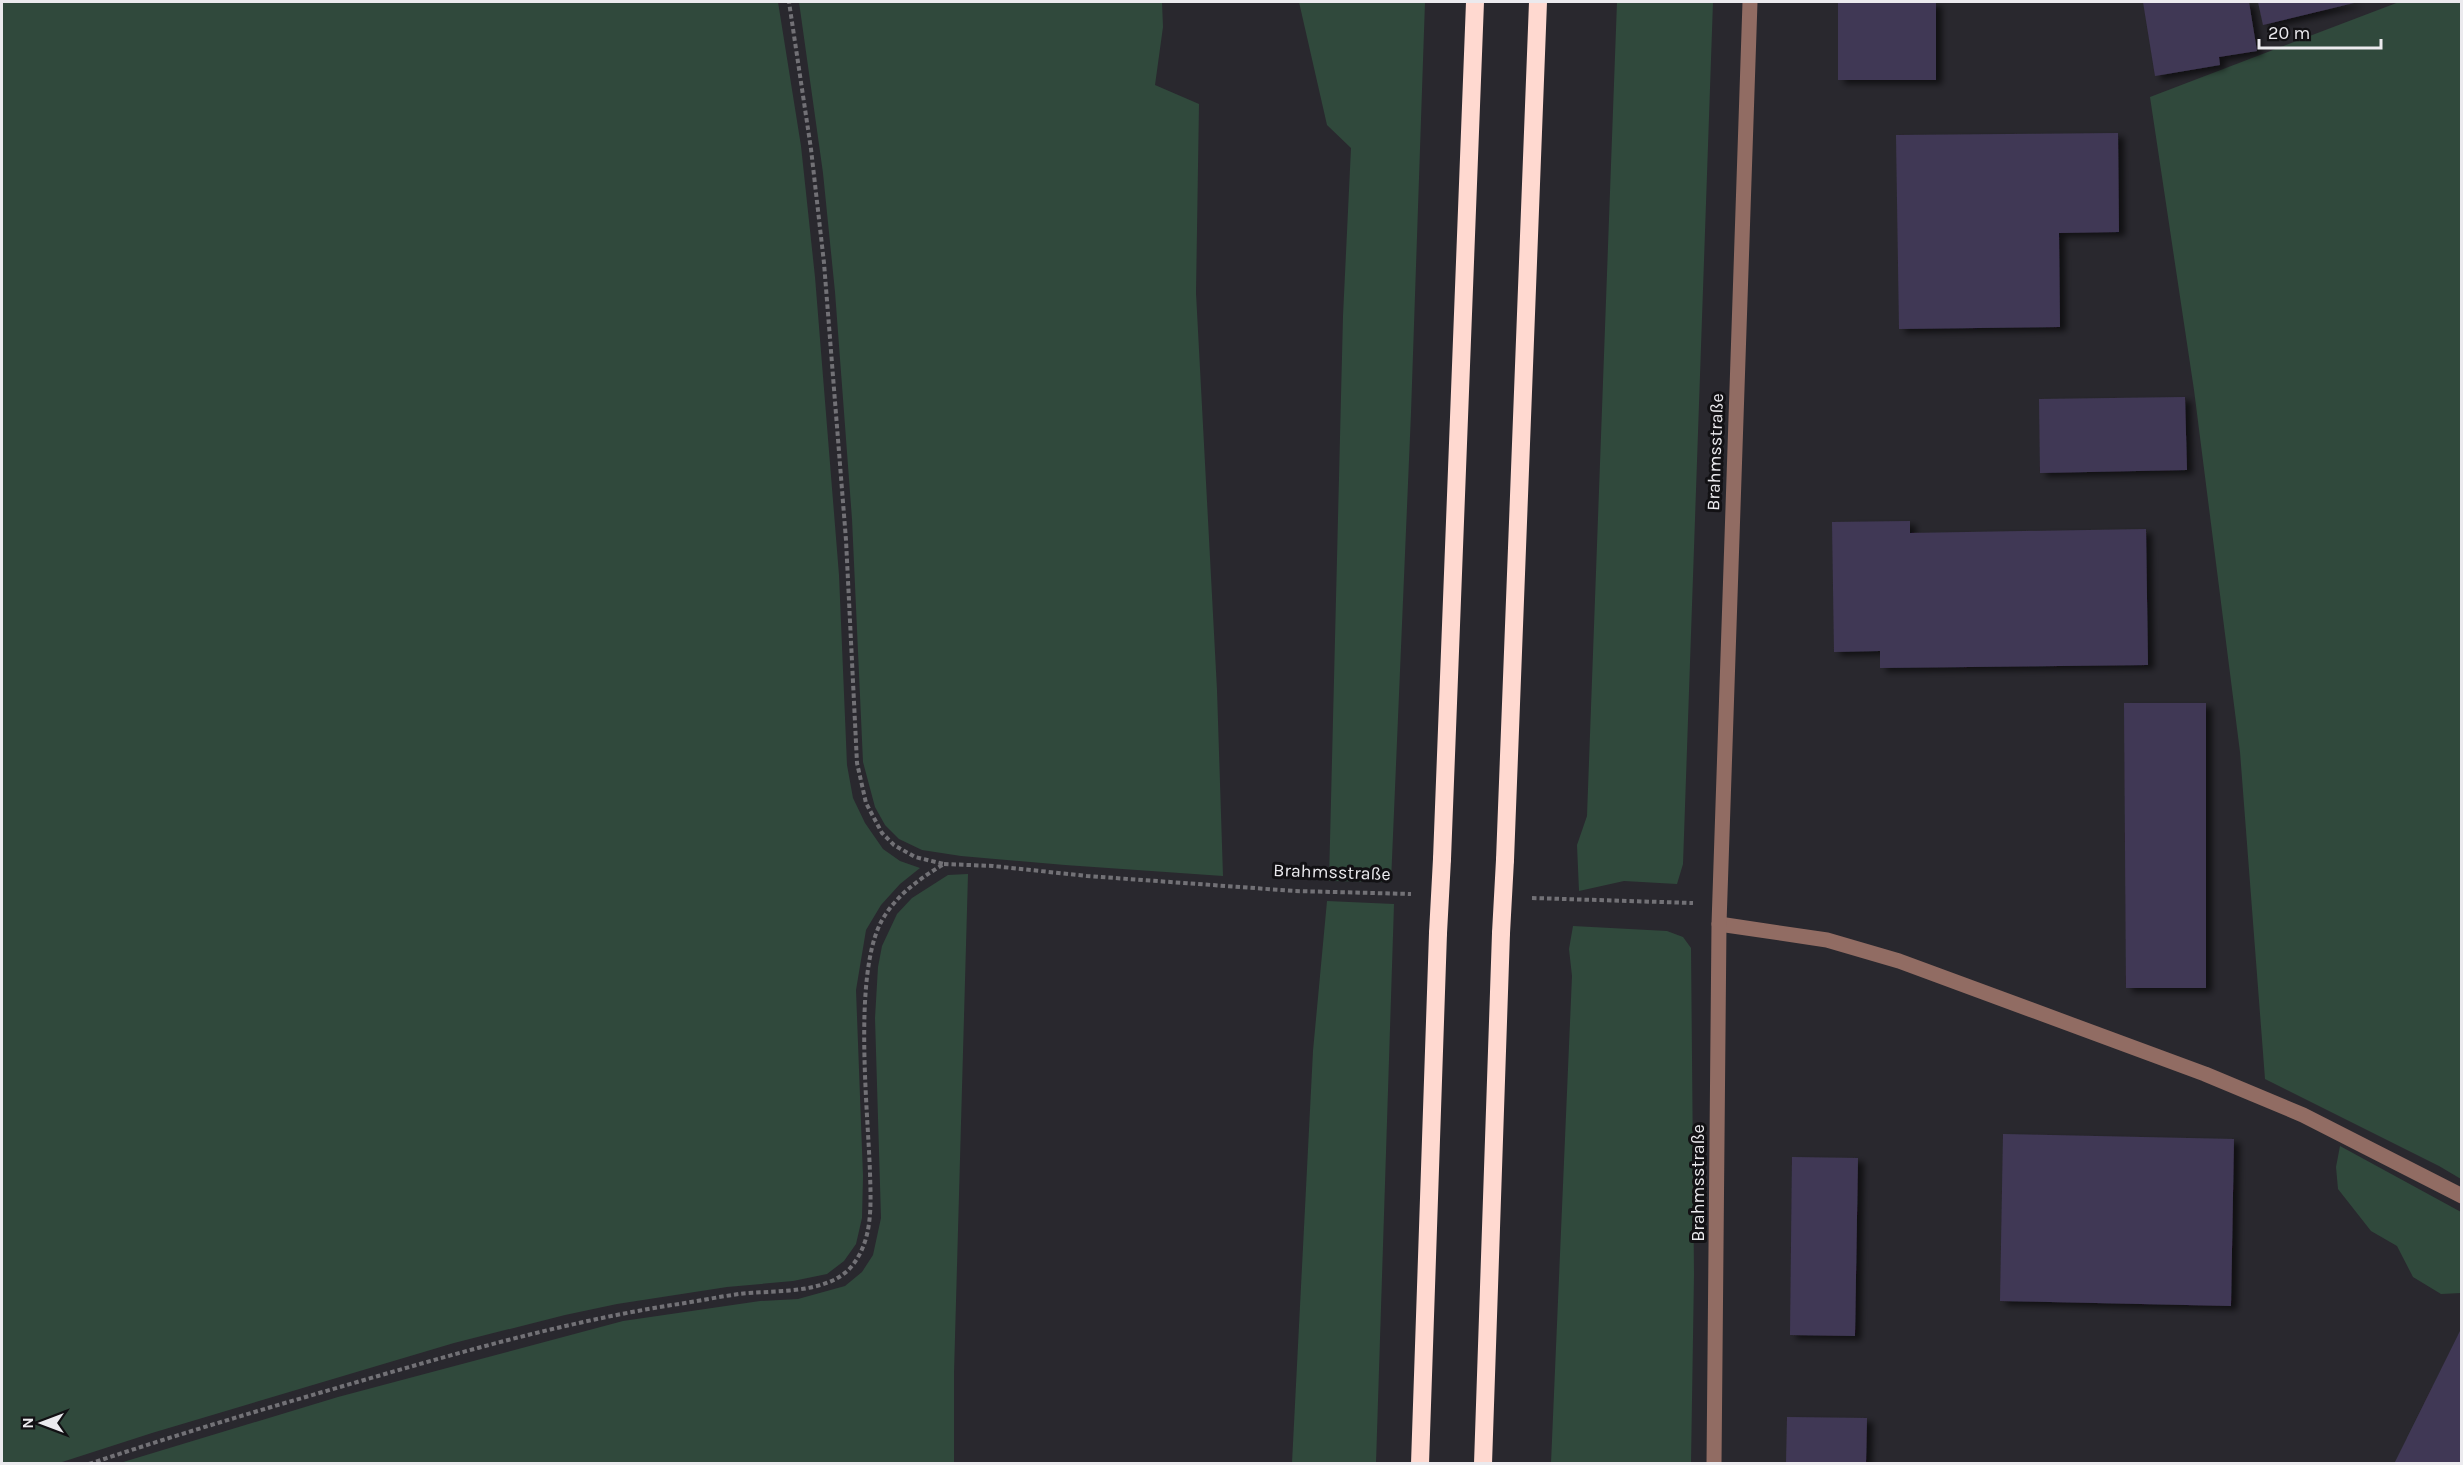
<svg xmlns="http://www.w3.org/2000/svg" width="2463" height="1465" font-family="Karla,sans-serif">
  <defs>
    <filter id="shadow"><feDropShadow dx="6" dy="4" stdDeviation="3" flood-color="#0009"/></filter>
  </defs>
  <rect width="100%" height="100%" fill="#29282e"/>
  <g fill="#30493c">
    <polygon points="2,2 778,2 801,146 815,277 839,575 847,765 853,798 865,823 883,849 900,861 920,868 900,884 881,905 866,930 856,990 863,1176 862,1218 856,1244 844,1261 827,1274 793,1281 727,1287 617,1304 565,1315 454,1343 152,1433 59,1463 2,1463"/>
    <polygon points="799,2 1162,2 1163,27 1155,85 1199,104 1196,293 1217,690 1223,876 1065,865 961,856 922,850 899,839 885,825 875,807 863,762 852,519 835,292 823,173"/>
    <polygon points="1299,2 1425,2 1411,413 1391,882 1329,881 1343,316 1351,148 1327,125"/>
    <polygon points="1617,2 1713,2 1683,864 1677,884 1624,881 1579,891 1577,845 1587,816"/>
    <polygon points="2399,2 2461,2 2461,1179 2439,1166 2265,1079 2240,752 2194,390 2150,97"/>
    <polygon points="968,874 954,1373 954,1463 120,1463 338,1397 623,1321 760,1301 798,1299 845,1286 862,1272 873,1255 881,1218 875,1018 878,967 882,946 897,914 912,898 948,875"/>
    <polygon points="1327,901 1394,904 1376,1463 1292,1463 1313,1051"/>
    <polygon points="1573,926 1667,931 1683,937 1691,948 1694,1274 1691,1463 1551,1463 1572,976 1569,949"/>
    <polygon points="2340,1146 2461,1212 2461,1293 2441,1294 2413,1277 2397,1246 2371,1231 2338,1189 2336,1167"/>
  </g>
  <g fill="#403855" filter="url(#shadow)">
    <rect x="1838" y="2" width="98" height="78"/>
    <polygon points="2143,2 2249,2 2257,51 2219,57 2220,65 2155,76"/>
    <polygon points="2258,2 2358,2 2263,25"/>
    <polygon points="2118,133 2119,232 2059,233 2060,327 1899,329 1896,135"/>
    <polygon points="2185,397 2187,470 2040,473 2039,399"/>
    <polygon points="1910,521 1910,533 2146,529 2148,665 1880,668 1880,651 1834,652 1832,522"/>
    <polygon points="2124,703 2206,703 2206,988 2126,988"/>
    <polygon points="2003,1134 2234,1139 2231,1306 2000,1301"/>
    <polygon points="1792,1157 1858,1158 1855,1336 1790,1335"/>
    <polygon points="2462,1327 2462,1464 2394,1464"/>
    <polygon points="1787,1417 1867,1418 1866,1464 1786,1464"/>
  </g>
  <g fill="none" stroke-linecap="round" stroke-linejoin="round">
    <g stroke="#727176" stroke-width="4" stroke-dasharray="4.5 3" stroke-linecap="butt">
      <polyline points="944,864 993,866 1087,876 1295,891 1411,894"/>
      <polyline points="1532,898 1693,903"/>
      <path d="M 89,1464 C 184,1432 281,1404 378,1376 C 475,1348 572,1321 672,1305 C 694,1302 717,1297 739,1294 C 772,1290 827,1295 851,1267 C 873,1241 871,1206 870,1173 C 868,1110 853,977 881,922 C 895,896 919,879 944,864 L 915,857 L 894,845 L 882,833 L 866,803 L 857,763 L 846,540 L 824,263 L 811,149 L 789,2"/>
    </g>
    <g stroke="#916c63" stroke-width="15">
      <polyline points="1719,924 1827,940 1899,961 2205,1074 2303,1115 2462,1196"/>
      <polyline points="1714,1464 1719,924 1750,2"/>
    </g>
    <g stroke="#ffd9d0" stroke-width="18">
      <polyline points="1442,859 1475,2"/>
      <polyline points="1505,860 1538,2"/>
      <polyline points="1420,1464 1438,933"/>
      <polyline points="1483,1464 1501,933"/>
    </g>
    <g stroke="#ffd9d0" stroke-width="18">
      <polyline points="1438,933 1442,859"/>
      <polyline points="1501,933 1505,860"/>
    </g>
  </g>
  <g text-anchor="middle" stroke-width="6" stroke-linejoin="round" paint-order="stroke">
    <g font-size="18" fill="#ebeaee" stroke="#121114">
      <text transform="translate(1715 452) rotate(-88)" y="6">Brahmsstraße</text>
      <text transform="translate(1332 872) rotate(2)" y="6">Brahmsstraße</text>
      <text transform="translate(1698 1183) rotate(-90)" y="6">Brahmsstraße</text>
    </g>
  </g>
  <rect width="2463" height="1465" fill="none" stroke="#ebeaee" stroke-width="6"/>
  <g transform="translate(42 1423) rotate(270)" stroke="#121114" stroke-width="4.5" paint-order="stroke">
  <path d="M0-4.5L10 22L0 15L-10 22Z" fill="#ebeaee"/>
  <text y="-9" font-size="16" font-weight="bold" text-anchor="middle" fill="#ebeaee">N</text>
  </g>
  <path d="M2259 39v9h122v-9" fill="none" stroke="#ebeaee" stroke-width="3"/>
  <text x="2268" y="39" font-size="18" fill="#ebeaee" stroke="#121114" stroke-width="4.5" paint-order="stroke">20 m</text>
</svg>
